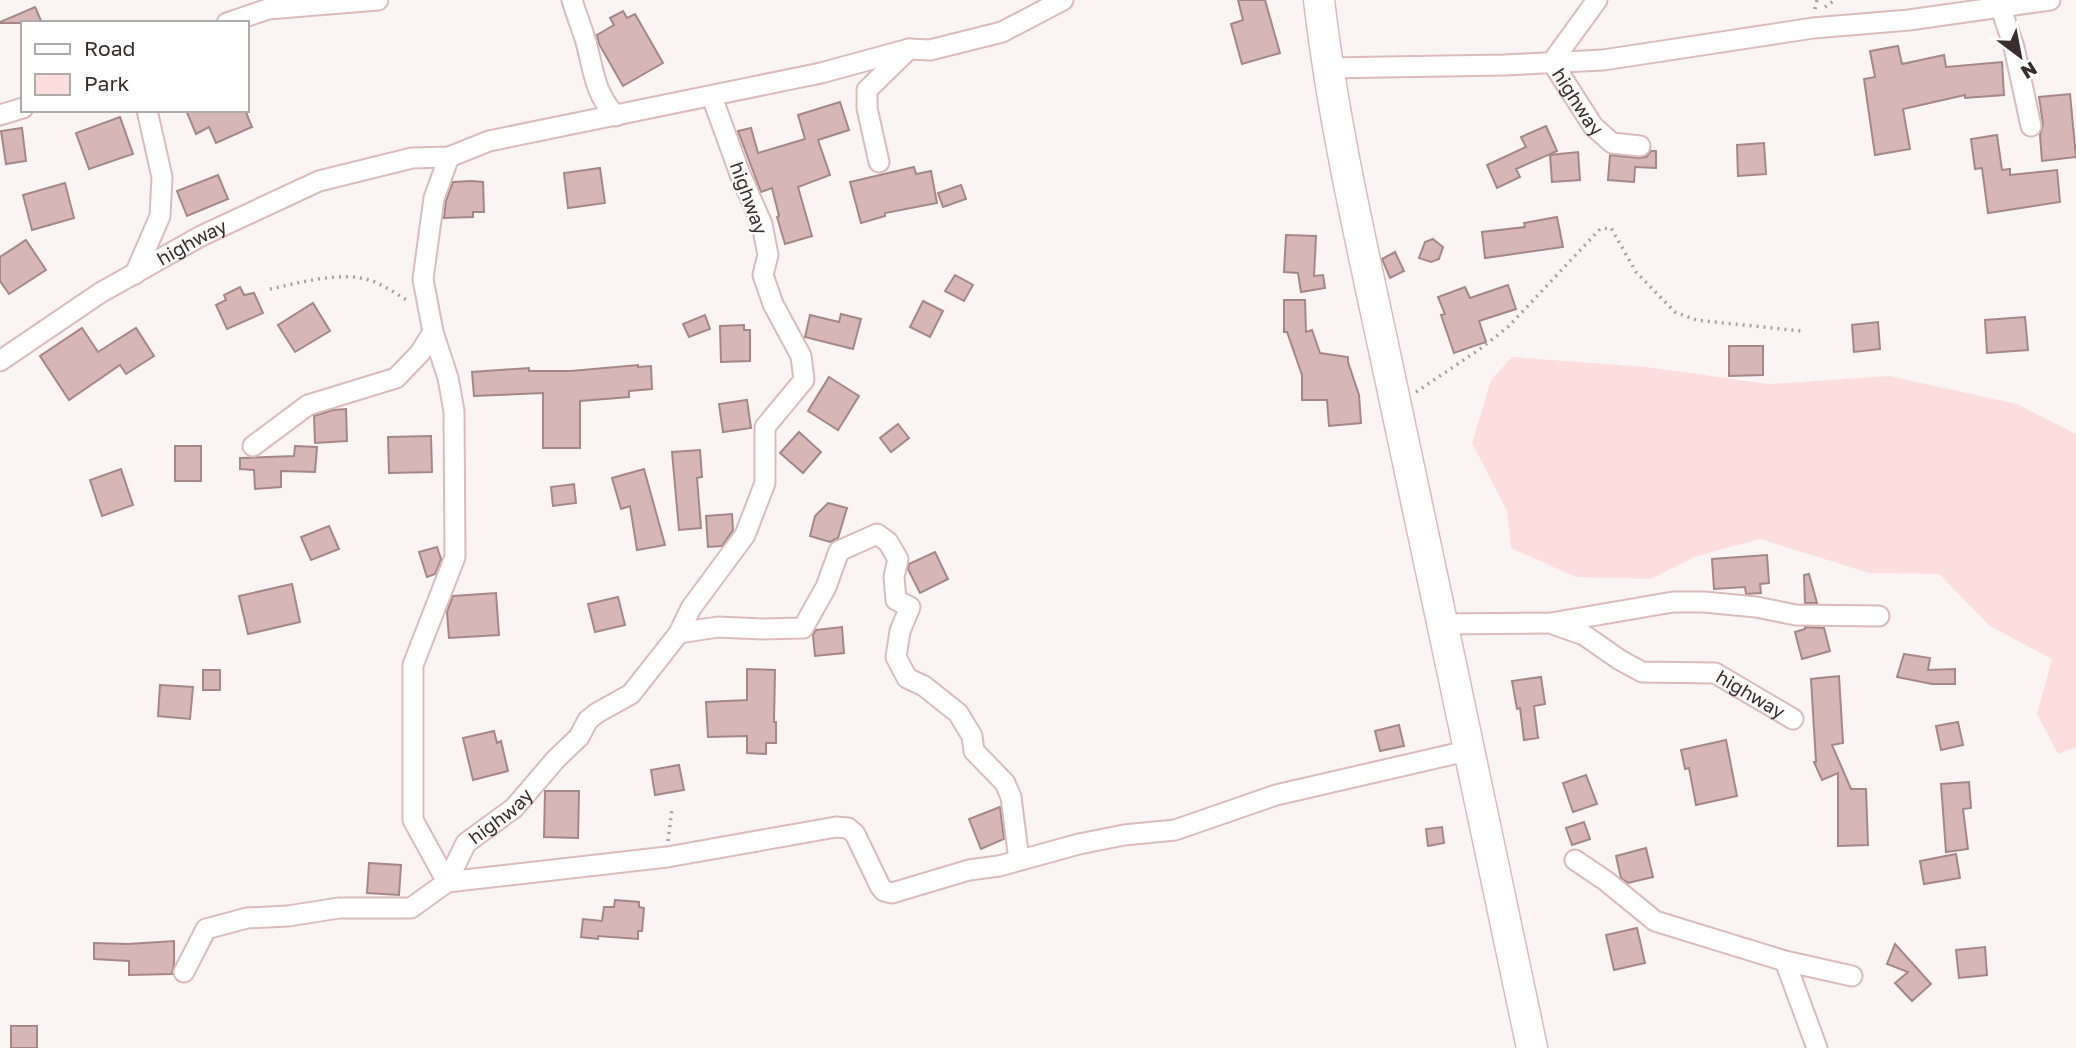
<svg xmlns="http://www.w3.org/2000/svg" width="2076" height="1048" font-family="'Golos Text',sans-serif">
  <rect width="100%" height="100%" fill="#fbf4f4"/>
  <polygon fill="#fcdede" points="1512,357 1646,367 1769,384 1889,376 2017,404 2076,434 2076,747 2058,754 2037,714 2052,659 1990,626 1939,574 1869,573 1760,539 1697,556 1650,579 1576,577 1511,548 1507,511 1472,443 1491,380"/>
  <g fill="#d7b6b6" stroke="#a58787" stroke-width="2">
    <polygon points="1238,0 1265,0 1280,53 1242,64 1231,24 1243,20"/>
    <polygon points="35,7 42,23 0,23 0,22"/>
    <polygon points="623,11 627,18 635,14 663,63 623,86 599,44 597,35 614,25 610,18"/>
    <polygon points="1898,46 1902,64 1944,55 1946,67 2002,62 2004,95 1965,98 1965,95 1903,109 1910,149 1875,155 1864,79 1875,77 1870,51"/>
    <polygon points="2070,94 2076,157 2042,161 2040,135 2043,124 2039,97"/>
    <polygon points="840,102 849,130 818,140 830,175 798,187 812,236 785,244 777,217 779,216 772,188 761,192 738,131 751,128 758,153 805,139 798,115"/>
    <polygon points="186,110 245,110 252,127 216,143 209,127 196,134"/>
    <polygon points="120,117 133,154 89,169 76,133"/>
    <polygon points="1546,126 1557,151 1516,169 1520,177 1497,188 1487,165 1526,147 1521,137"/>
    <polygon points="22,128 26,161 6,164 1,131"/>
    <polygon points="1997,135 2002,170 2010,169 2010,175 2057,170 2060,202 1988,213 1982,168 1975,169 1971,139"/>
    <polygon points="1764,143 1766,174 1738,176 1737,145"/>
    <polygon points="1651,151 1656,151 1656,168 1635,167 1634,182 1608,180 1610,155 1639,158 1646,157"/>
    <polygon points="1578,152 1580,180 1552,182 1550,155"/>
    <polygon points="914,167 916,174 931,171 937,203 885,213 885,216 861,223 850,182"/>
    <polygon points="600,168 605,203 568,208 564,173"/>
    <polygon points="218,175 228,199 187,216 177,191"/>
    <polygon points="472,181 483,182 484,212 473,212 473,217 444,218 446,201 453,182"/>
    <polygon points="65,183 74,218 32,230 23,195"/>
    <polygon points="961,185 966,199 943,207 938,193"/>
    <polygon points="1557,217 1563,247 1485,258 1482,232 1525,227 1524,223"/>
    <polygon points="1286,235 1316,236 1314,276 1323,275 1325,288 1301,292 1298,273 1284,272"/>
    <polygon points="1433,239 1443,247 1439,259 1431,262 1419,258 1425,242"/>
    <polygon points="26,240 46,270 9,294 0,281 0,257"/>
    <polygon points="1395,252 1404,271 1390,278 1382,259"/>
    <polygon points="955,275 973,285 964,301 945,291"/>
    <polygon points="1508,285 1516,309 1479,321 1486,342 1454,353 1441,315 1445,314 1438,297 1465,287 1470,298"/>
    <polygon points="240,287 244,295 254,293 263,313 227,329 216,305 226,300 224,295"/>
    <polygon points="1284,300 1305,300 1306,332 1312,330 1320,353 1348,357 1348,362 1359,395 1361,423 1329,426 1327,400 1302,400 1302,375 1287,332 1284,332"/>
    <polygon points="923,301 943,311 930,337 910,327"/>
    <polygon points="313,303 330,331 295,352 278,325"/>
    <polygon points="841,314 861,319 853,349 805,337 810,315 839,322"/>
    <polygon points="705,315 710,329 689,337 683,324"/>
    <polygon points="2025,317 2028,350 1987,353 1985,320"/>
    <polygon points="1878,322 1880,349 1854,352 1852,325"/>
    <polygon points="744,325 744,330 750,330 750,361 721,362 720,326"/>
    <polygon points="82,328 98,352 136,328 154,356 126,374 120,365 69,400 40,356"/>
    <polygon points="1729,346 1763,346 1763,375 1729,376"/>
    <polygon points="638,365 638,367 651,366 652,389 629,391 629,397 580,401 580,448 543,448 543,393 474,396 472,372 529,368 529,371 571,371"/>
    <polygon points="829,377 859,396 838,430 808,411"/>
    <polygon points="747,400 751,428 723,432 719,404"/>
    <polygon points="346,409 347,441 315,443 314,416 333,410"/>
    <polygon points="898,424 909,438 891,452 880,438"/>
    <polygon points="799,432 821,452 803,473 780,453"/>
    <polygon points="431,436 432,472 389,473 388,437"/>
    <rect x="175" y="446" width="26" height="35"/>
    <polygon points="295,446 317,447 315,472 281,471 281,487 255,489 254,470 240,469 240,458 294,456"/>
    <polygon points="700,450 702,477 697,478 701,528 679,530 672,452"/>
    <polygon points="121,469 133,505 102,516 90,480"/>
    <polygon points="644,469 665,545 637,550 630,506 621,509 612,478"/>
    <polygon points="574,484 576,503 553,506 551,487"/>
    <polygon points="828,503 847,508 838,538 830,542 810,536 815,516"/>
    <polygon points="732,514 733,530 722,546 708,547 706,516"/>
    <polygon points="329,526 339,549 311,560 301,537"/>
    <polygon points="437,547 441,559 435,574 427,577 419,552"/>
    <polygon points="935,552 948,579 920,593 908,569 909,564"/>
    <polygon points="1767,555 1769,583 1760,584 1761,593 1746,594 1745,587 1714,589 1712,559"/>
    <polygon points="1809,574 1817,603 1805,603 1804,575"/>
    <polygon points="292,584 300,622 248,634 239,596"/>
    <polygon points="496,593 499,635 449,638 447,612 453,596"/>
    <polygon points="618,597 625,625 595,632 588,604"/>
    <polygon points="842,627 844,653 815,656 813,635 816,630"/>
    <polygon points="1805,627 1824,628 1830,651 1802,659 1795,632 1805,629"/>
    <polygon points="1904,654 1930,658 1928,670 1955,669 1955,684 1932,684 1897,677"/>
    <polygon points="747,669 775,670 774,722 776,722 776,743 766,743 766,754 747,753 747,736 708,737 706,702 747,700"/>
    <rect x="203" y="670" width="17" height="20"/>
    <polygon points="1839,676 1843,743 1832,745 1851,789 1866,789 1868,845 1838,846 1838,773 1822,780 1814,762 1816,762 1811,679"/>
    <polygon points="1541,677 1545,704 1534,706 1538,738 1524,740 1520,708 1517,709 1512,681"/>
    <polygon points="160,685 193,687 190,719 158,716"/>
    <polygon points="1958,722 1963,745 1941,750 1936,726"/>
    <polygon points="1399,725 1404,746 1380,751 1375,731"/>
    <polygon points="494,731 497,743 501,741 508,771 473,780 463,738"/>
    <polygon points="1726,740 1737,796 1696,805 1689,768 1685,769 1681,750"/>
    <polygon points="679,765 684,790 655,795 651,770"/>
    <polygon points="1586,775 1597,804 1573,812 1563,783"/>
    <polygon points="1969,782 1971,808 1963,809 1968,849 1946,852 1941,784"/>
    <polygon points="545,791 579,791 578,838 544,837"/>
    <polygon points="1000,807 1004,839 981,849 969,819"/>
    <polygon points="1584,822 1590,839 1572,845 1566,828"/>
    <polygon points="1442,827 1444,843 1428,846 1426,829"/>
    <polygon points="1646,848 1653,877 1628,883 1621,878 1616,856"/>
    <polygon points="1956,854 1960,878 1924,884 1920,861"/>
    <polygon points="369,863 401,865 399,895 367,893"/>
    <polygon points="615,900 639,902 639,907 644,908 642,931 638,931 638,939 598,936 598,939 581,937 583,919 602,921 604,907 614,907"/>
    <polygon points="1637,928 1645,963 1614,970 1606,935"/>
    <polygon points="174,941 174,964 172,974 129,975 129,961 94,959 94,943 128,944"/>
    <polygon points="1895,944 1931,984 1912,1001 1895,983 1908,972 1887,964"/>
    <polygon points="1985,947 1987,975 1959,978 1956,950"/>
    <rect x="11" y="1026" width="26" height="22"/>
  </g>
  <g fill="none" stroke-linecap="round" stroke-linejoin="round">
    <defs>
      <g id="minor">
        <path d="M 572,0 C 576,14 582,28 586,42 C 594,71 594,93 616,116"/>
        <path id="s1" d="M 1597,0 L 1552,62 L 1593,126 L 1612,143 L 1640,146"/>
        <polyline points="2000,6 2014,47 2031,126"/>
        <polyline points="227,23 268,9 378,0"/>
        <polyline points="1327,68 1504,65 1603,60 1813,28 1909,20 2050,0"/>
        <polyline points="0,115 23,108"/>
        <polyline points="879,162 867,108 867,90 909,49 930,50 1002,32 1063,0"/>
        <polyline points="135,274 160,216 162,177 147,110"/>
        <polyline points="433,332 448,378 454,411 455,557 413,665 413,820 447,882 667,857 836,827 848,828 855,834 880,886 884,891 892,893 969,870 999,866 1079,844 1124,835 1175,830 1276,795 1471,750"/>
        <path id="s2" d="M 0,361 L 100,293 L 201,236 L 319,181 L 412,158 L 449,157 L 489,141 L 821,73 L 909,49"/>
        <polyline points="253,446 308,405 396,378 420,353 433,332 423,279 434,198 449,157"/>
        <polyline points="1441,624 1551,623 1673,602 1704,602 1756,607 1796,615 1879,616"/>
        <path id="s3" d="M 1555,625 L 1584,635 L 1620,660 L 1642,672 L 1715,673 L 1793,719"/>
        <polyline points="679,633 718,627 762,629 803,628 826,587 839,551 877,534 888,542 898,559 894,577 896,600 910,607 900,631 896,657 907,678 924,686 958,713 972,736 974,751 1005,783 1011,797 1019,860"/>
        <polyline points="1575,860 1606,881 1655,921 1785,961 1852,976"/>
        <polyline points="1785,961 1817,1048"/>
        <path id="s4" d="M 184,972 L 206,929 L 247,918 L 288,916 L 339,908 L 411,908 L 447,882 L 466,843 L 514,808 L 556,759 L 579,737 L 588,720 L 597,713 L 631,694 L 679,633 L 691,608 L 745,535 L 765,483 L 765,427 L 804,380 L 801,356 L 773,304 L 763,275 L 768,255 L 762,224 L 740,174 L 712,97"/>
      </g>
      <path id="primary" d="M 1319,0 C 1335,137 1368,271 1396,406 C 1441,620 1488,834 1532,1048"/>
    </defs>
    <use href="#minor" stroke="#dcbbbb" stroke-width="23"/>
    <use href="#primary" stroke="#dcbbbb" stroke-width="33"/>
    <g stroke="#a99f9f" stroke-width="3.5" stroke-dasharray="2 5" stroke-linecap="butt">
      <polyline points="1825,7 1835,0"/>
      <polyline points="1815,9 1817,0"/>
      <path d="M 270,289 C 299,283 340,271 369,280 C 382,284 397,294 408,301"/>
      <polyline points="1416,392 1480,349 1509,326 1600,229 1611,228 1636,272 1675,312 1696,320 1801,331"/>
      <polyline points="668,841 672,809"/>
    </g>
    <use href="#minor" stroke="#fff" stroke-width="19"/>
    <use href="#primary" stroke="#fff" stroke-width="30"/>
  </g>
  <g text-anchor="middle" stroke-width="5" stroke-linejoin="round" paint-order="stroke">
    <g font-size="19" fill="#392d2d" stroke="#fff">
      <text dy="7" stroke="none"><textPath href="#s1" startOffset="124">highway</textPath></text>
      <text transform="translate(749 198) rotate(70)" y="7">highway</text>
      <text dy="7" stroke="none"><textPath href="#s2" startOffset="226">highway</textPath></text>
      <text dy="7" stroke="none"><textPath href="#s3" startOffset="214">highway</textPath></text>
      <text dy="7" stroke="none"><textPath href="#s4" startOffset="387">highway</textPath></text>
    </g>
  </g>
  <rect x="21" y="21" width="228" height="91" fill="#ffffff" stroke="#b0abab" stroke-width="2"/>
  <rect x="35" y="44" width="35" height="10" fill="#ffffff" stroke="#b0abab" stroke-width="2"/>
  <text x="84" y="56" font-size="21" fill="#392d2d">Road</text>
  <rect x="35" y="74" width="35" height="21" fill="#fcdede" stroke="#b0abab" stroke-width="2"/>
  <text x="84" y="91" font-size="21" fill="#392d2d">Park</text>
  <g transform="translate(2020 56) rotate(148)" stroke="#ffffff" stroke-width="5" paint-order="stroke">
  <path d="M0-5L12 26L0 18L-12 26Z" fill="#392d2d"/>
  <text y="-10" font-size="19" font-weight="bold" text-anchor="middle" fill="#392d2d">N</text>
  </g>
</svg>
